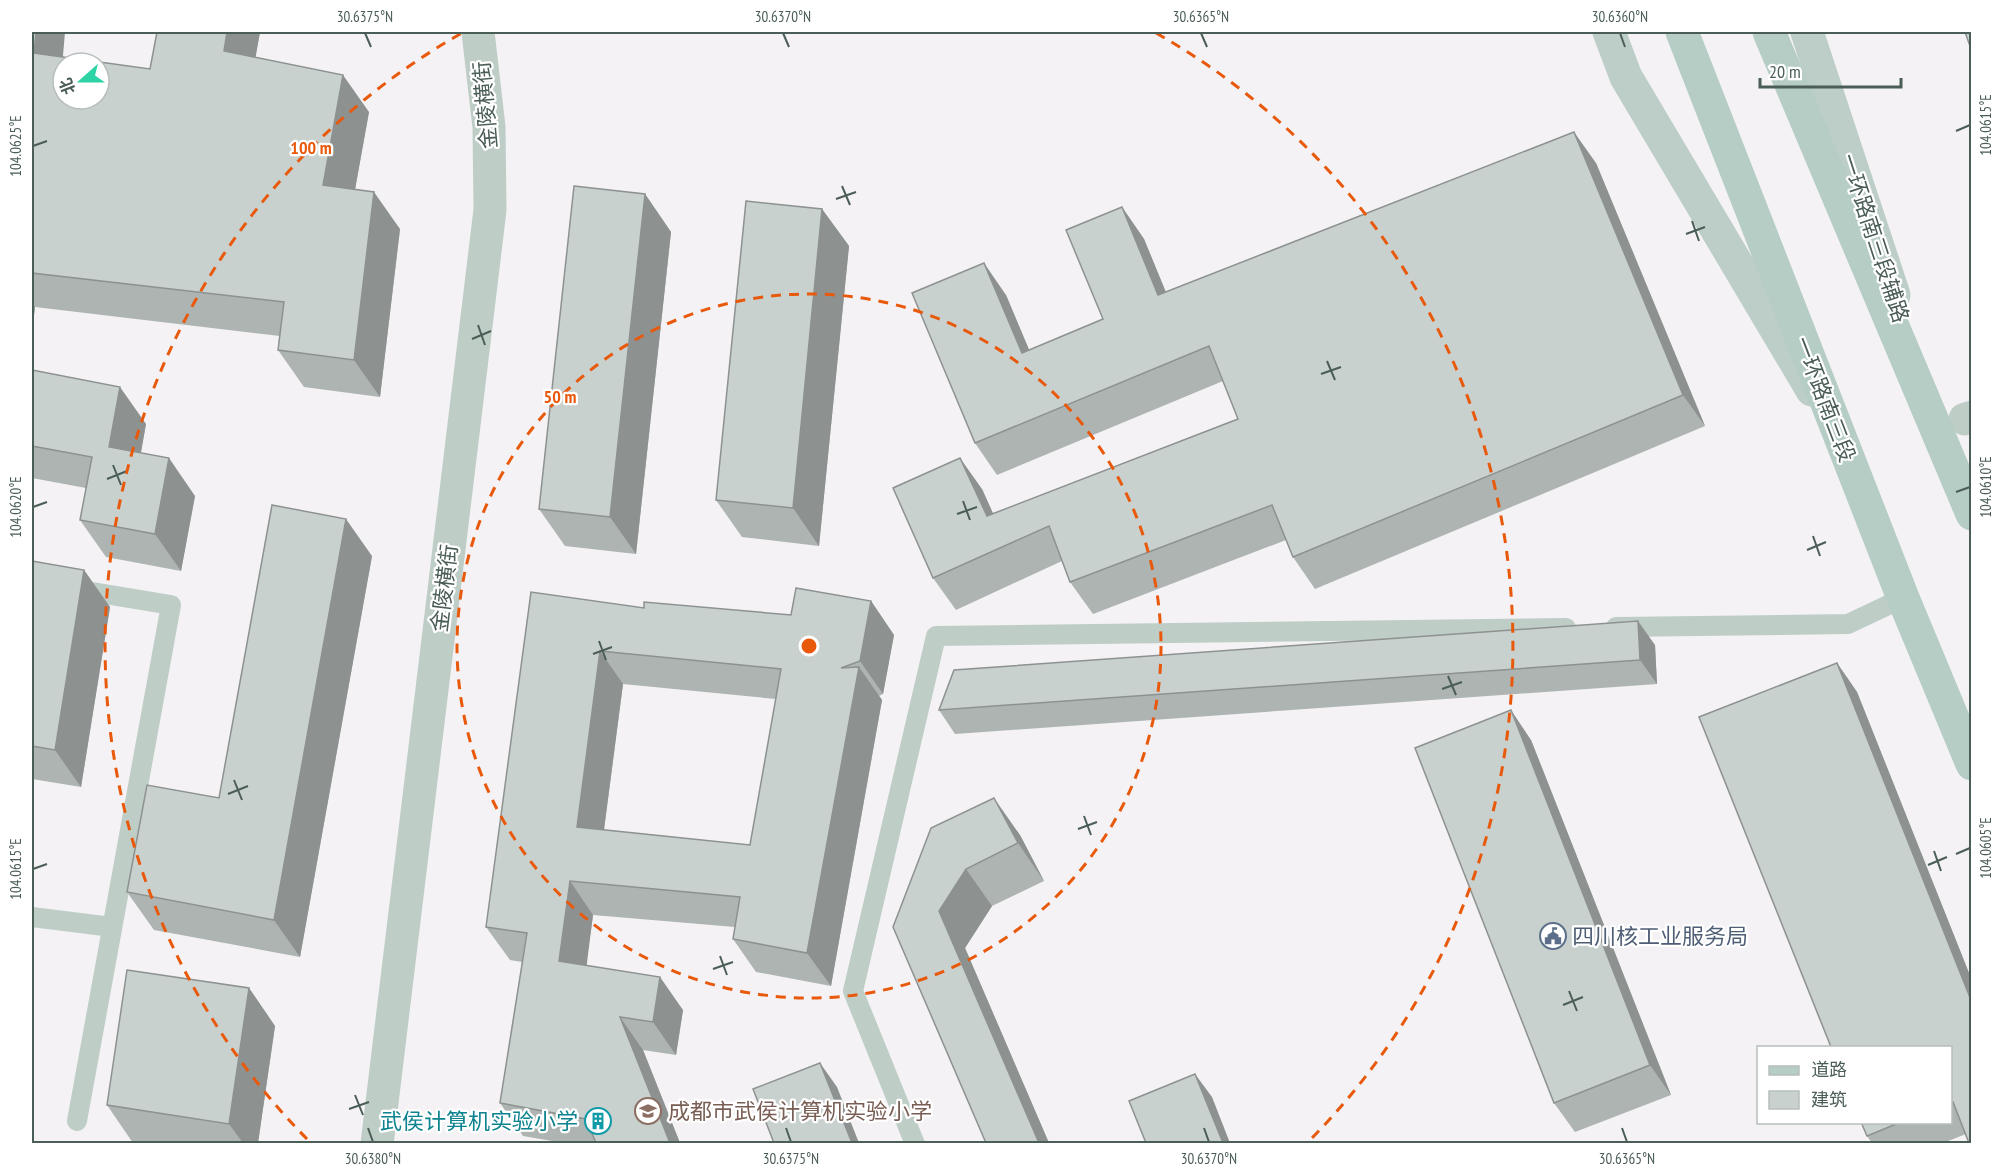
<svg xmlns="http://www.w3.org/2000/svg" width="2003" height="1175" font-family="'PT Sans Narrow','Noto Sans SC',sans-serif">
  <rect width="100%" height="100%" fill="#f4f2f4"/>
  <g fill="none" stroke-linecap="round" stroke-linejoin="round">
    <g stroke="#bfcdc7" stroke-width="20">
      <polyline points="32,582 171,605 77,1121"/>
      <polyline points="1616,627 1848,624 1903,598"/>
      <polyline points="32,917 112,927"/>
      <polyline points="915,1144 853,991 936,636 1566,628"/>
    </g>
    <polyline stroke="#bfcdc7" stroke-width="33" points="1965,419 1972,417"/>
    <polyline stroke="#bfcdc7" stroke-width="33" points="377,1144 490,210 489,127 478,32"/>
    <g stroke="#bdcec8" stroke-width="33">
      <polyline points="1609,32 1626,77 1812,390"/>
      <polyline points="1807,32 1894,295"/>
    </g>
    <g stroke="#b5cdc5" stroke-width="33">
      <polyline points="1682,32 1903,598 1972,764"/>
      <polyline points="1769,32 1972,514"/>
    </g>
  </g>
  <g fill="#adb4b2" fill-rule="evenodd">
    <polygon points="32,32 63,57 150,69 157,32 260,32 255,58 369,112 355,189 400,229 380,397 304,387 278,350 280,336 35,307 32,331"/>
    <polygon points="1596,163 1705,426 1315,589 1293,557 1286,540 1093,614 1070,582 1062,561 956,610 933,578 982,489 993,514 1238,419 1223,381 997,475 975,443 1006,295 1029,350 1103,319 1122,207 1144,239 1166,292"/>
    <polygon points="645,194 671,232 636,554 565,546 539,509"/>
    <polygon points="822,209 849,246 819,546 742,537 716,500"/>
    <polygon points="32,370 146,424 141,453 195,496 181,571 106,557 80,520 86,488 32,478"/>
    <polygon points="372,556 300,957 154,930 127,892 219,798"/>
    <polygon points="32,561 84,570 110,607 81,787 32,779"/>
    <path d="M 531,592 L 644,608 L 791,615 L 871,601 L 894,635 L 883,694 L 879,696 L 882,700 L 831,986 L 756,972 L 733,939 L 735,927 L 593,915 L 586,965 L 683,1010 L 676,1055 L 643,1050 L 680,1143 L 564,1143 L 523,1136 L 500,1103 L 522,962 L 510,960 L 486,927 ZM 623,684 L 776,699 L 750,845 L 604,830 Z"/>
    <polygon points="1655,645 1657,684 955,734 939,710"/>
    <polygon points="1837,663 1857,692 1971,978 1971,1143 1969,1143 1966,1134 1943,1143 1872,1143 1867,1136 1861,1122 1950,1122 1950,1047 1831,1047 1699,717"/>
    <polygon points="1531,740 1671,1095 1575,1132 1554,1103"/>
    <polygon points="931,828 1020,835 1044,881 992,906 965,948 1049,1143 986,1143"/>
    <polygon points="249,988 275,1026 258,1143 133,1143 107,1105"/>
  </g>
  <g fill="#8d9291">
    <polygon points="36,32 65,32 60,91 34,53"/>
    <polygon points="227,32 260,32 250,89 224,51"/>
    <polygon points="343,75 369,112 349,223 323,185"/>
    <polygon points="1574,132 1596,163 1705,426 1683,395"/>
    <polygon points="374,192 400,229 380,397 354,360"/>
    <polygon points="645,194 671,232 636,554 610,517"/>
    <polygon points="1122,207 1144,239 1180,327 1158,295"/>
    <polygon points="822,209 849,246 819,546 793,508"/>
    <polygon points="984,263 1006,295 1044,385 1022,353"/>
    <polygon points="32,302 35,307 32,331"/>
    <polygon points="120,387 146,424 135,484 109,447"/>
    <polygon points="169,458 195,496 181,571 155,534"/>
    <polygon points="960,458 982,489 1007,544 987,516"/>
    <polygon points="346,519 372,556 300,957 274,920"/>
    <polygon points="84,570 110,607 81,787 55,750"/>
    <polygon points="871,601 894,635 883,694 860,661"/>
    <polygon points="1638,621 1655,645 1657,684 1640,660"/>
    <polygon points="600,651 623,684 600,860 577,827"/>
    <polygon points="1837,663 1857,692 1971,978 1971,1000"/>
    <polygon points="859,667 882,700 831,986 807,953"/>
    <polygon points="1511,710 1531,740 1671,1095 1650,1065"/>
    <polygon points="994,798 1020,835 1044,881 1018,843"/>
    <polygon points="966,869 992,906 965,948 1049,1143 1039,1143 939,911"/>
    <polygon points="570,881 593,915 583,994 559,961"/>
    <polygon points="660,977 683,1010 676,1055 653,1022"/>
    <polygon points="249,988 275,1026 258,1143 243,1143 229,1124"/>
    <polygon points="620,1017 643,1050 680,1143 670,1143"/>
    <polygon points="820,1063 837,1087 859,1143 852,1143"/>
    <polygon points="1195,1074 1212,1097 1230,1143 1223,1143"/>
  </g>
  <g fill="#c9d1cf" stroke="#8d9291" stroke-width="1.5" fill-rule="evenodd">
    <path d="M 32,32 L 36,32 L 34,53 L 150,69 L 157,32 L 227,32 L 224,51 L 343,75 L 323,185 L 374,192 L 354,360 L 278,350 L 284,302 L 32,273 ZM 63,63 L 99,63 L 99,99 L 63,99 Z"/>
    <polygon points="1965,32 1971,32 1971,49"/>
    <polygon points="1574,132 1683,395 1293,557 1272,505 1070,582 1049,526 933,578 893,488 960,458 987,516 1238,419 1209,346 975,443 912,293 984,263 1022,353 1103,319 1066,230 1122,207 1158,295"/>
    <polygon points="574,186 645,194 610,517 539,509"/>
    <polygon points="746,201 822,209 793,508 716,500"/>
    <polygon points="32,370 120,387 109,447 169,458 155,534 80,520 92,457 32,446"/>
    <polygon points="272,505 346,519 274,920 127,892 147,785 219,798"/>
    <polygon points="32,561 84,570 55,750 32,746"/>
    <path d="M 796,588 L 871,601 L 860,661 L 841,668 L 859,667 L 807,953 L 733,939 L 740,897 L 570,881 L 559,961 L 660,977 L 653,1022 L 620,1017 L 670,1143 L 596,1143 L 586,1119 L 500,1103 L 527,933 L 486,927 L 531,592 L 644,608 L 644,602 L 791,615 ZM 600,651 L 781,669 L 750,845 L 577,827 Z"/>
    <polygon points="1638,621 1640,660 939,710 954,670"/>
    <polygon points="1837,663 1971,1000 1971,1143 1969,1143 1953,1102 1950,1103 1950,1047 1831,1047 1699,717"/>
    <polygon points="1511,710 1650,1065 1554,1103 1415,748"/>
    <polygon points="994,798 1018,843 966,869 939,911 1039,1143 986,1143 893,927 931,828"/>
    <polygon points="127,970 249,988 229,1124 107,1105"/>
    <polygon points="820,1063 852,1143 774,1143 753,1089"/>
    <polygon points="1195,1074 1223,1143 1146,1143 1129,1101"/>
    <polygon points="1861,1122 1901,1122 1867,1136"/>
  </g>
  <path fill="none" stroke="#4b5d57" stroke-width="2" d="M 365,33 L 371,47M 783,33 L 789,47M 1201,33 L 1207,47M 1620,33 L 1625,47M 1956,131 L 1970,125M 33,146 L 47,141M 842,186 L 850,205M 836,199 L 856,192M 1692,221 L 1699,241M 1686,234 L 1705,227M 478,325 L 485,345M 472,339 L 491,331M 1327,361 L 1335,380M 1321,374 L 1341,367M 113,465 L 121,485M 107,479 L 127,471M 1956,492 L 1970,487M 963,501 L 970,520M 33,507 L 47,502M 957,514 L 977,507M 1813,536 L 1820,556M 1807,550 L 1826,542M 599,641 L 606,660M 593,654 L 612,647M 1448,676 L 1456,695M 1442,689 L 1462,682M 234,780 L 242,800M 228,794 L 248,786M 1084,816 L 1091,835M 1078,829 L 1097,822M 1934,851 L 1941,871M 1956,854 L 1970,848M 1928,865 L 1947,857M 33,869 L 47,864M 720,956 L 727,975M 713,969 L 733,962M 1569,991 L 1577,1011M 1563,1005 L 1583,997M 355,1095 L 363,1115M 349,1109 L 369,1102M 368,1128 L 373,1142M 786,1128 L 791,1142M 1204,1128 L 1209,1142M 1622,1128 L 1627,1142"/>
  <g fill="none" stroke="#e8590c" stroke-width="3" stroke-dasharray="10 8">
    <circle cx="809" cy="646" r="352"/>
    <path d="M307 1139A704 704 0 0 1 462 33M1156 33A704 704 0 0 1 1311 1139"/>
  </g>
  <defs>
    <symbol id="civic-ring" viewBox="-11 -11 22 22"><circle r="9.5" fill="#fff" stroke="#5c6f8a" stroke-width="1.5"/><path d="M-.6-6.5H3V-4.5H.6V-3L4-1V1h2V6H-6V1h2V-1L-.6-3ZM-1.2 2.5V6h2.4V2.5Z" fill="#5c6f8a"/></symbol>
    <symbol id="school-ring" viewBox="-11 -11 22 22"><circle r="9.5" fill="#fff" stroke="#8d6e63" stroke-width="1.5"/><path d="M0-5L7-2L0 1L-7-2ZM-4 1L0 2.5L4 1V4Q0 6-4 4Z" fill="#8d6e63"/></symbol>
    <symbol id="building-ring" viewBox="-11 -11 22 22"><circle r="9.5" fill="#fff" stroke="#0f9aa8" stroke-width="1.5"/><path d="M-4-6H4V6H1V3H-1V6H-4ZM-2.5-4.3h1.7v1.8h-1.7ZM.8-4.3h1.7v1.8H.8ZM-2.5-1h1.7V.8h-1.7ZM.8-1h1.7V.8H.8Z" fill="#0f9aa8"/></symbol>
  </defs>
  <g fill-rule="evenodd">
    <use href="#civic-ring" x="1538" y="921" width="30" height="30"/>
    <use href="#school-ring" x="633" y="1096" width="30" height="30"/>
    <use href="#building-ring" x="583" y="1106" width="30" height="30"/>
  </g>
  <g text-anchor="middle" stroke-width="4.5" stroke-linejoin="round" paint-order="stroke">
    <g font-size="22" fill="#4b5d57" stroke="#fff">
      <text transform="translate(485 105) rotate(-95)" y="8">金陵横街</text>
      <text transform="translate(1875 238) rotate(72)" y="8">一环路南三段辅路</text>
      <text transform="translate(1825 399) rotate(69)" y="8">一环路南三段</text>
      <text transform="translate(444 588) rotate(-83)" y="8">金陵横街</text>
    </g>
    <g font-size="22" fill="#4e5e75" stroke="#fff" text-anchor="start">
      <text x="1572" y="944">四川核工业服务局</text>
    </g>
    <g font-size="22" fill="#785e54" stroke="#fff" text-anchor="start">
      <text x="668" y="1119">成都市武侯计算机实验小学</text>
    </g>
    <g font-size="22" fill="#0d838f" stroke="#fff" text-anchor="end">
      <text x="578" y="1129">武侯计算机实验小学</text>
    </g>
  </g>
  <circle cx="809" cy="646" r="9" fill="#e8590c" stroke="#fff" stroke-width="3"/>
  <g font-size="18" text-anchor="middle" font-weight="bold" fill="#e8590c" stroke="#fff" stroke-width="4.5" stroke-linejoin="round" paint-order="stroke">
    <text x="311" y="154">100 m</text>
    <text x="560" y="403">50 m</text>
  </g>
  <rect width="2003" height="1175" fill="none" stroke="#ffffff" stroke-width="66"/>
  <rect x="1757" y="1046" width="195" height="78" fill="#ffffff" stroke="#b7bebc" stroke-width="1.5"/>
  <rect x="1769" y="1066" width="30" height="9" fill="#b5cdc5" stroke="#b7bebc" stroke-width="1.5"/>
  <text x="1811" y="1076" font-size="18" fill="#4b5d57">道路</text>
  <rect x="1769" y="1091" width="30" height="18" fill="#c9d1cf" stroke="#b7bebc" stroke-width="1.5"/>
  <text x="1811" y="1106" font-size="18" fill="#4b5d57">建筑</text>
  <g transform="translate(81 81) rotate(249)"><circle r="28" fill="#ffffff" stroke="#b7bebc" stroke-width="1.5"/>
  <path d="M0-4.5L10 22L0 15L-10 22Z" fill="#2dd3a4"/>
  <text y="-9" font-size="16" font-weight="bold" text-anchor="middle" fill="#4b5d57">北</text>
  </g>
  <path d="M1760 78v9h141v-9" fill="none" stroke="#4b5d57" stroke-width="3"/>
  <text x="1769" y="78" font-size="18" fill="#4b5d57" stroke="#ffffff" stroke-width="4.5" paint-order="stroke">20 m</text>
  <rect x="33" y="33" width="1937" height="1109" fill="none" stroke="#4b5d57" stroke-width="2"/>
  <g font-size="15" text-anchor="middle" fill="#4b5d57">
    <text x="365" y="22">30.6375°N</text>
    <text x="783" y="22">30.6370°N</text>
    <text x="1201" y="22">30.6365°N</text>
    <text x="1620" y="22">30.6360°N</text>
    <text transform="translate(1986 125) rotate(-90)" y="5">104.0615°E</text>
    <text transform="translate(16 146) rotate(-90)" y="5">104.0625°E</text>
    <text transform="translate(1986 487) rotate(-90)" y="5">104.0610°E</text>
    <text transform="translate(16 507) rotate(-90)" y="5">104.0620°E</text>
    <text transform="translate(1986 848) rotate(-90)" y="5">104.0605°E</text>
    <text transform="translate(16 869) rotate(-90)" y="5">104.0615°E</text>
    <text x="373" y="1164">30.6380°N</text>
    <text x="791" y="1164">30.6375°N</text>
    <text x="1209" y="1164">30.6370°N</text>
    <text x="1627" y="1164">30.6365°N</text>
  </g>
</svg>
